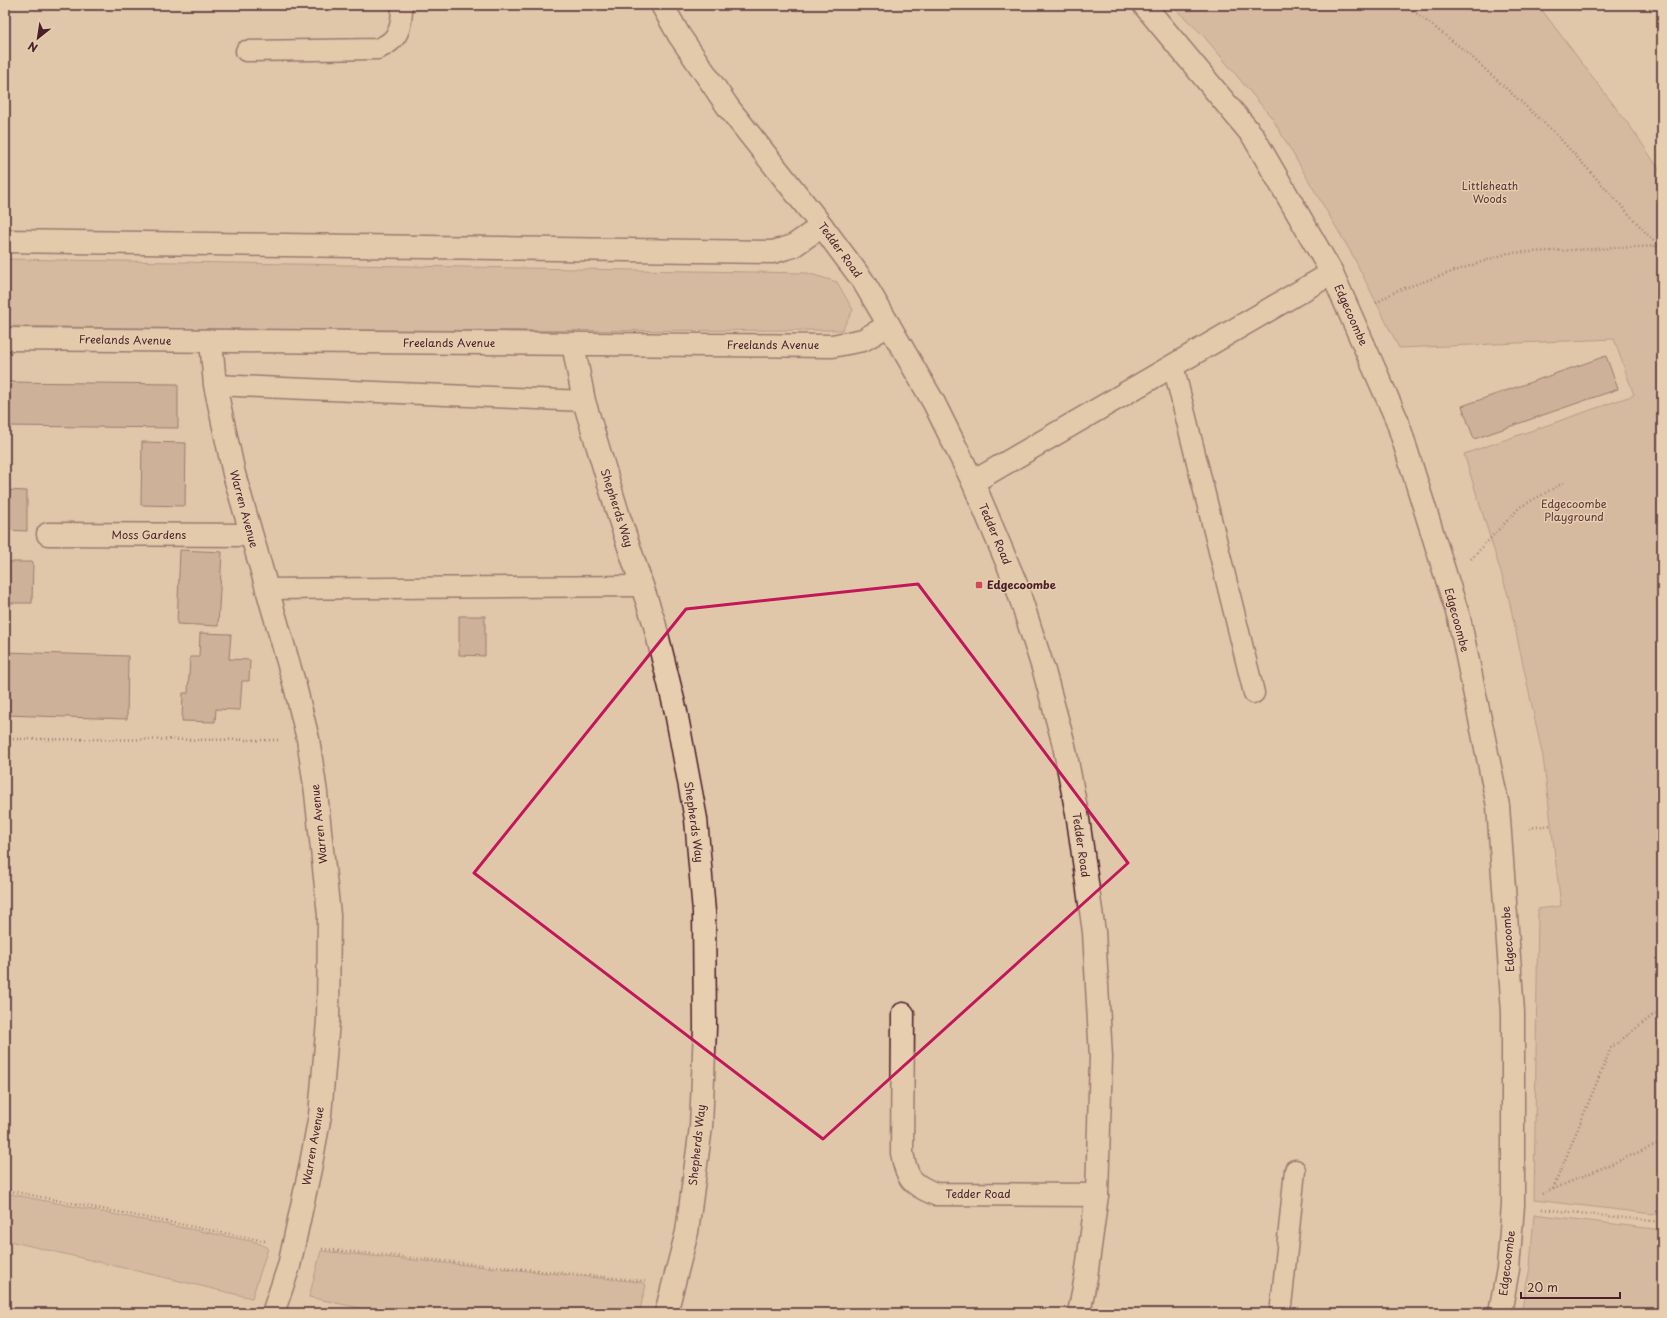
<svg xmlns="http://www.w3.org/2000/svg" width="1667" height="1318" font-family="'Playpen Sans',sans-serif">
  <rect width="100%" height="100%" fill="#e0c7a9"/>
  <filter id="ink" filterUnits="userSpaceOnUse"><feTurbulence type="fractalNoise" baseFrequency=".025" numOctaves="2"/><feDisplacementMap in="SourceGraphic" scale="8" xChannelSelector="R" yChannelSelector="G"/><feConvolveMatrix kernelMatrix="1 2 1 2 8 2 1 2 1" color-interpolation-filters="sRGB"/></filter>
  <g filter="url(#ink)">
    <g fill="#c7ab94" stroke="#886560">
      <polygon points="1171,5 1538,5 1635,133 1662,174 1662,1215 1534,1200 1538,909 1561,906 1543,757 1508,595 1464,454 1634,395 1614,339 1399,348 1353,256 1272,118 1202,34"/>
      <path d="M 5,259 L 807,273 L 837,282 L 853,310 L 842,330 C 563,331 284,331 5,326 Z"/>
      <polygon points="5,1193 256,1242 268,1248 252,1298 5,1240"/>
      <polygon points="1534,1214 1662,1230 1662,1313 1521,1313 1530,1267"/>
      <polygon points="321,1251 641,1282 646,1285 639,1313 382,1313 309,1297"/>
    </g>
    <g fill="#b69886" stroke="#4a1f2b">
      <polygon points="1606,356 1618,389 1474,439 1462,406"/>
      <polygon points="5,382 178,384 178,428 5,426"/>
      <polygon points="142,442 186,443 185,506 141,505"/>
      <polygon points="5,490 27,491 27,531 5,530"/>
      <polygon points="180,550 222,552 218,626 177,624"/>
      <polygon points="5,562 33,562 32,603 5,603"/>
      <polygon points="459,616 485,616 485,656 459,655"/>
      <polygon points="200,633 231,634 229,659 250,660 249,681 242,681 240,710 216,709 215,722 182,721 183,693 188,693 190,657 199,657"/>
      <polygon points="5,652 128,656 127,719 5,715"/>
    </g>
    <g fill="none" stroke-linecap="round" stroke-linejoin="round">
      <defs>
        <g id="lane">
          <path d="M 246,51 L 377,49 C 399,41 402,27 402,5"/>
          <polyline points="1173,365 1254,693"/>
          <polyline points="215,385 584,401"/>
          <polyline points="267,589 643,586"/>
          <polyline points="1280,1313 1283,1288 1295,1170"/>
        </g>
        <g id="street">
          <polyline points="662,5 679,35 728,107 822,226 863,281 889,325 934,403 973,482 1016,584 1044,671 1064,745 1078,819 1094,932 1101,1057 1097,1195 1086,1277 1079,1313"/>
          <polyline points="1144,5 1253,136 1332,273 1397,420 1459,618 1498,806 1513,1012 1513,1205 1508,1269 1500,1313"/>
          <polyline points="5,241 773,252 793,246 822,226"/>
          <polyline points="5,339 832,346 863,340 889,325"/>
          <polyline points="211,341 215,385 234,474 295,686 308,739 316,793 329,915 328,1021 320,1115 310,1169 289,1266 273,1313"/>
          <polyline points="573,344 584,401 619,517 654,622 676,712 696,819 704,912 705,1028 701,1127 687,1232 666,1313"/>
          <polyline points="973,482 1332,273"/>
          <polyline points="48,534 251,535"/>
          <path d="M 903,1014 L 902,1153 C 907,1179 911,1184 935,1194 L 1097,1195"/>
        </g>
      </defs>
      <use href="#lane" stroke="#4a1f2b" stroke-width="23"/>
      <use href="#street" stroke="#4a1f2b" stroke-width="25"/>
      <g stroke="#4a1f2b" stroke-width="2.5" stroke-dasharray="1 3" stroke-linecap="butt">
        <polyline points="1403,5 1416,13 1464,50 1554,132 1658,246 1662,253"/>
        <polyline points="1376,303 1396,291 1508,253 1658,246"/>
        <polyline points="1471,559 1520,507 1565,482"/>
        <polyline points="5,739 278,740"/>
        <polyline points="1529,828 1551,825"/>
        <polyline points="1553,1189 1611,1048 1662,1008"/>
        <polyline points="5,1190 265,1241"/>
        <polyline points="1542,1194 1662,1142"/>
        <polyline points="1542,1209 1662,1222"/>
        <polyline points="322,1249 645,1281"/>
      </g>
      <use href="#lane" stroke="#e6ceae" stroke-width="20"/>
      <use href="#street" stroke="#e6ceae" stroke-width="22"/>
    </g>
  </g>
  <path d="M0 0H1667V1318H0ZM 918,584 L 1128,863 L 823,1139 L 474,873 L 686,609 Z" fill="#e0c7a9" fill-opacity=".55" fill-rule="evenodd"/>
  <path fill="none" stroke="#c2185b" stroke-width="3" stroke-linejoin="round" d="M 918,584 L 1128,863 L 823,1139 L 474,873 L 686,609 Z"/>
  <rect fill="#d1495b" stroke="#e6ceae" stroke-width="1.5" x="975" y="581" width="8" height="8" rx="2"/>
  <g text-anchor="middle" stroke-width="3" stroke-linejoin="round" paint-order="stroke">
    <g font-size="11" fill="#5d343b" stroke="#e6ceae">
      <text x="1490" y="190">Littleheath<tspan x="1490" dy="13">Woods</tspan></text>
      <text x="1574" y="508">Edgecoombe<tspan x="1574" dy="13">Playground</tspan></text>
    </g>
    <g font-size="11" fill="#4a1f2b" stroke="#e6ceae">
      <text transform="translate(840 250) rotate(54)" y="4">Tedder Road</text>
      <text transform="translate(1351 315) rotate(66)" y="4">Edgecoombe</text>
      <text transform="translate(125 340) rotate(1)" y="4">Freelands Avenue</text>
      <text x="449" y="347">Freelands Avenue</text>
      <text x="773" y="349">Freelands Avenue</text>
      <text transform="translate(617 508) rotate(72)" y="4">Shepherds Way</text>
      <text transform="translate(244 509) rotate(75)" y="4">Warren Avenue</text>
      <text transform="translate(995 534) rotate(67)" y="4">Tedder Road</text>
      <text x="149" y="539">Moss Gardens</text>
      <text transform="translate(1457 620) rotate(75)" y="4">Edgecoombe</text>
      <text transform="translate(694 822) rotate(82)" y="4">Shepherds Way</text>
      <text transform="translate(319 824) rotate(-96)" y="4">Warren Avenue</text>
      <text transform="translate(1081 845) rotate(82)" y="4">Tedder Road</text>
      <text transform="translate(1508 939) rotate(-94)" y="4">Edgecoombe</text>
      <text transform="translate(697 1145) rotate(-84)" y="4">Shepherds Way</text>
      <text transform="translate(313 1146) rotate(-80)" y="4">Warren Avenue</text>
      <text x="978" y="1198">Tedder Road</text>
      <text transform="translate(1507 1263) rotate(-83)" y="4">Edgecoombe</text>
    </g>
    <g font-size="11" font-weight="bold" fill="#4a1f2b" stroke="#e6ceae" text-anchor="start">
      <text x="987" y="589">Edgecoombe</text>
    </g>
  </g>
  <rect width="1667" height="1318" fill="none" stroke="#e6ceae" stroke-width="20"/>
  <rect x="10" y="10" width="1647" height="1298" fill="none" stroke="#4a1f2b" stroke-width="1.5" filter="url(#ink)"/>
  <g transform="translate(38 38) rotate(210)" stroke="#e6ceae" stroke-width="3" paint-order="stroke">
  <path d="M0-3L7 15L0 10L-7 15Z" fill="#4a1f2b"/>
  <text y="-6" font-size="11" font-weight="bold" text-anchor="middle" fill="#4a1f2b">N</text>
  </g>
  <path d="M1521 1292v6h99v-6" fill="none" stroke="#4a1f2b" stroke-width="2"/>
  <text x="1527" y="1292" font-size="12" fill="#4a1f2b" stroke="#e6ceae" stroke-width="3" paint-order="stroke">20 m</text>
</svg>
